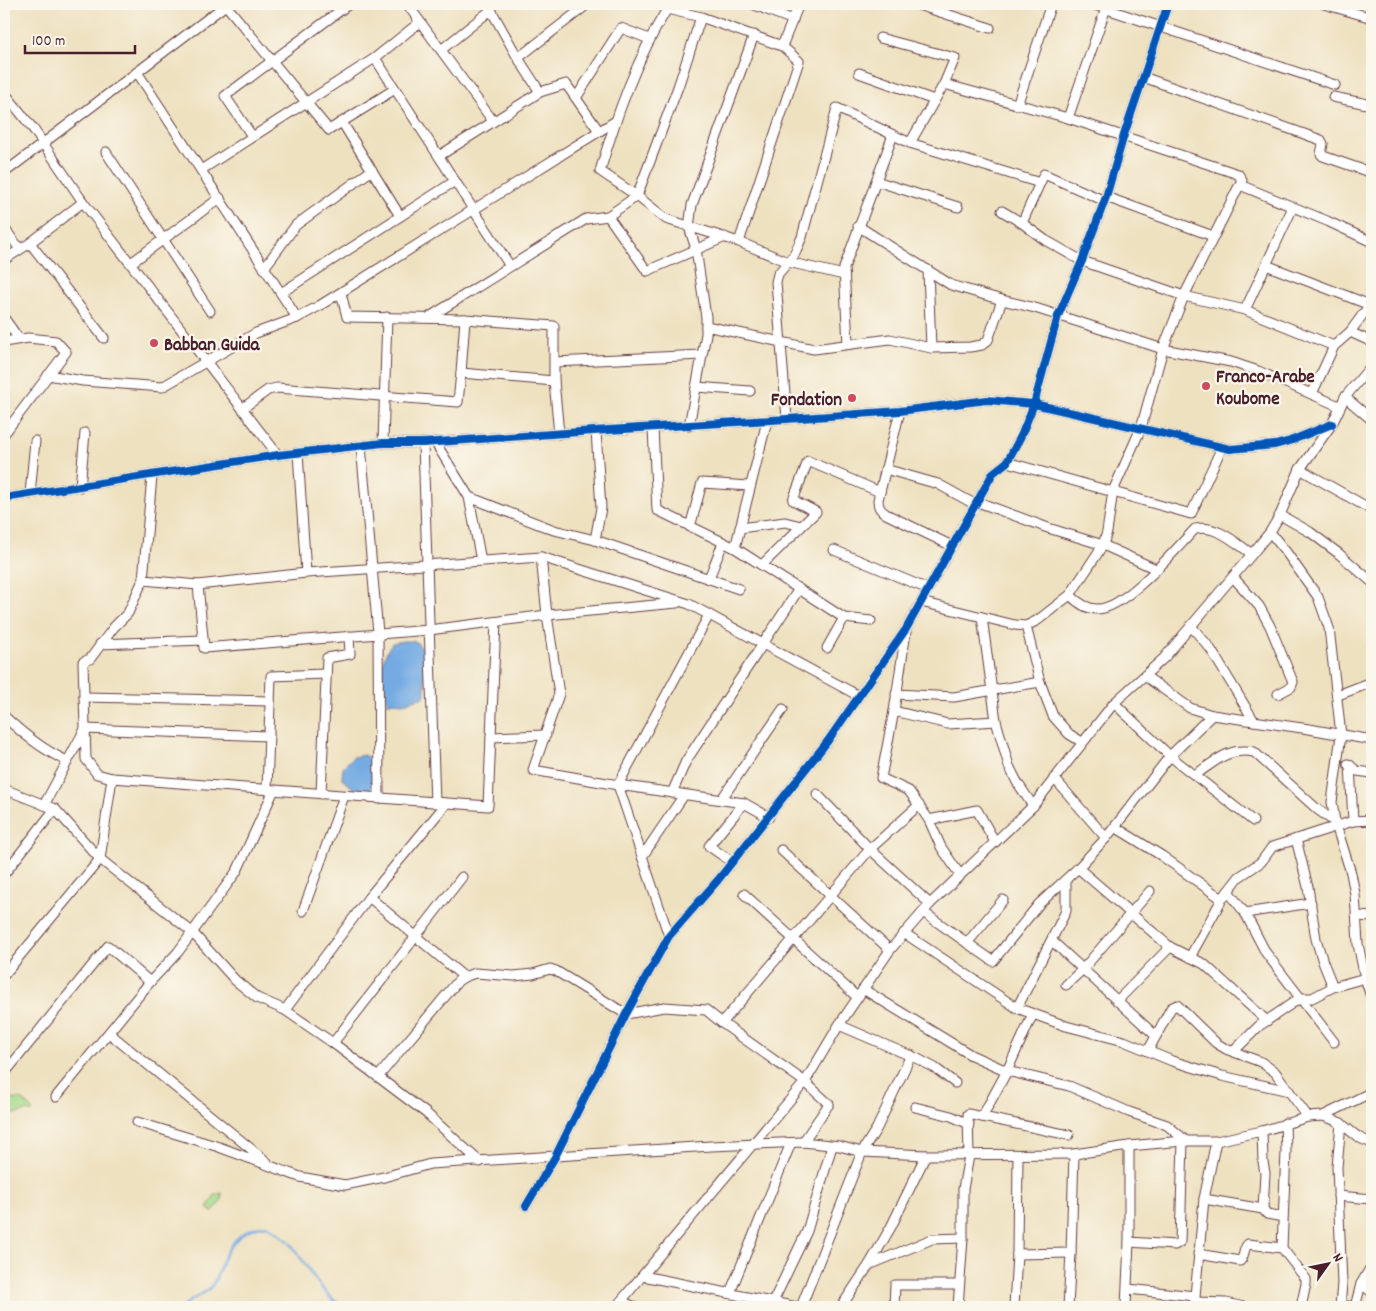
<svg xmlns="http://www.w3.org/2000/svg" width="1376" height="1311" font-family="Dekko,sans-serif">
  <rect width="100%" height="100%" fill="#fbf7ec"/>
  <filter id="ink" filterUnits="userSpaceOnUse"><feTurbulence type="fractalNoise" baseFrequency=".02" numOctaves="2"/><feDisplacementMap in="SourceGraphic" scale="10" xChannelSelector="R" yChannelSelector="G"/><feConvolveMatrix kernelMatrix="1 2 1 2 8 2 1 2 1" color-interpolation-filters="sRGB"/></filter>
  <filter id="wash" filterUnits="userSpaceOnUse"><feTurbulence type="fractalNoise" baseFrequency=".0096" numOctaves="4" result="noise"/><feDisplacementMap in="SourceGraphic" scale="20" xChannelSelector="R" yChannelSelector="G"/><feGaussianBlur stdDeviation="1.12" result="paint"/><feColorMatrix in="noise" values="0 0 0 0 0 0 0 0 0 0 0 0 0 0 0 0 0 1.4 0 .05"/><feComposite in="paint" operator="in"/></filter>
  <g filter="url(#wash)">
    <rect width="100%" height="100%" fill="#eee1c0"/>
    <g fill="#a6db8b" stroke="#787d5b">
      <polygon points="18,1099 23,1100 33,1111 30,1113 28,1111 14,1114 4,1112 4,1100"/>
      <polygon points="222,1193 222,1200 212,1213 208,1207 215,1195"/>
    </g>
    <g fill="#75abe3" stroke="#606587">
      <path d="M 403,641 L 415,641 L 421,647 L 425,658 L 425,693 L 424,697 L 403,703 L 395,702 L 388,703 C 379,681 378,663 392,643 Z"/>
      <polygon points="364,755 375,761 376,789 372,794 361,794 342,779 343,767 353,757"/>
    </g>
    <g fill="none" stroke-linecap="round" stroke-linejoin="round">
      <path stroke="#75abe3" stroke-width="2.5" d="M 183,1307 C 190,1298 205,1296 213,1284 C 218,1276 220,1267 223,1259 C 232,1240 247,1227 267,1225 C 275,1230 282,1236 289,1242 C 304,1259 323,1299 345,1307"/>
    </g>
  </g>
  <g filter="url(#ink)">
    <g fill="none" stroke-linecap="round" stroke-linejoin="round">
      <defs>
        <g id="minor">
          <polyline points="225,4 329,130 395,89"/>
          <polyline points="407,4 493,121"/>
          <polyline points="752,4 793,20"/>
          <polyline points="915,4 990,28"/>
          <polyline points="1092,4 1335,85"/>
          <polyline points="1324,4 1372,18"/>
          <polyline points="491,10 518,58 540,92"/>
          <polyline points="701,17 678,87 637,196 608,216 647,271 725,237"/>
          <polyline points="880,38 955,58 944,84 910,143"/>
          <polyline points="782,46 799,4"/>
          <polyline points="441,50 491,10 494,4"/>
          <polyline points="375,58 510,266"/>
          <polyline points="518,58 588,4"/>
          <polyline points="137,72 297,318"/>
          <polyline points="859,73 934,100"/>
          <polyline points="1143,77 1321,140 1323,144 1321,154 1323,156 1372,173"/>
          <polyline points="4,92 34,130 83,202 278,455"/>
          <polyline points="1333,97 1372,105"/>
          <polyline points="576,98 621,28 649,39"/>
          <polyline points="1017,105 1051,4"/>
          <polyline points="1068,118 1106,8"/>
          <polyline points="342,122 400,216"/>
          <polyline points="252,136 225,96 349,4"/>
          <polyline points="106,152 210,311"/>
          <polyline points="439,156 540,92 566,84 599,131"/>
          <polyline points="201,170 375,58 420,22"/>
          <polyline points="4,173 227,4"/>
          <polyline points="876,181 958,207"/>
          <polyline points="1240,185 1327,221 1372,242"/>
          <polyline points="1106,197 1213,236"/>
          <polyline points="1002,211 1022,223 1045,240 1082,261 1184,296 1245,310 1334,346"/>
          <polyline points="1022,223 1044,174 1105,201"/>
          <polyline points="858,226 951,285 1002,300 1035,308 1163,349 1231,362 1258,371 1339,406"/>
          <polyline points="4,228 20,249"/>
          <path d="M 739,242 L 799,61 L 782,46 L 701,17 L 667,9 C 636,60 617,114 600,171 L 637,196 L 666,219 L 739,242 L 788,262 L 844,275"/>
          <polyline points="30,243 104,338"/>
          <polyline points="4,260 30,243 83,202"/>
          <polyline points="131,263 220,198"/>
          <polyline points="1266,265 1370,305"/>
          <polyline points="264,268 296,225 372,170"/>
          <polyline points="928,270 931,348"/>
          <polyline points="281,293 455,181"/>
          <polyline points="341,293 347,317 465,319 554,326 554,381 559,434"/>
          <polyline points="1245,310 1293,207"/>
          <polyline points="4,318 19,339"/>
          <polyline points="428,318 586,219 608,216"/>
          <polyline points="465,319 461,373 554,381"/>
          <polyline points="706,326 814,349 890,339 931,348 970,347 982,345 988,340 1002,300"/>
          <polyline points="1350,332 1372,342"/>
          <polyline points="4,342 28,338 56,341 66,352 4,434"/>
          <polyline points="848,344 844,268 893,135"/>
          <polyline points="555,362 702,355"/>
          <polyline points="48,375 83,381 162,387 256,333 297,318 319,306 614,122"/>
          <polyline points="696,387 750,391"/>
          <polyline points="1312,394 1334,346 1350,332 1372,302"/>
          <polyline points="1345,397 1372,420"/>
          <polyline points="243,408 268,390 277,388 458,402 461,373"/>
          <path d="M 900,411 L 878,500 C 878,507 880,510 886,514 L 952,546"/>
          <polyline points="787,419 776,282 778,274 794,255 802,237 837,108 910,143 1040,183"/>
          <polyline points="689,426 706,334 706,317 696,249 689,227 692,205 754,35"/>
          <polyline points="653,428 657,510 735,548 844,618 871,621"/>
          <polyline points="435,442 469,497 481,561"/>
          <polyline points="383,443 387,317"/>
          <polyline points="423,443 435,803"/>
          <polyline points="361,446 378,633 379,799"/>
          <polyline points="298,453 306,573"/>
          <polyline points="1007,462 1191,514 1222,447"/>
          <polyline points="885,469 938,484 976,505"/>
          <polyline points="1300,469 1372,510"/>
          <polyline points="152,476 143,580 128,613 114,627 90,659 83,662 86,759 97,774 112,778 488,806 496,622"/>
          <polyline points="80,487 85,433"/>
          <polyline points="30,494 35,441"/>
          <polyline points="469,497 554,530 595,540 739,589"/>
          <polyline points="4,498 278,455 383,443 423,443 608,430 787,419 900,411 987,400 1034,404 1230,449 1275,445 1290,441 1332,424"/>
          <polyline points="978,502 1048,528 1103,545 1156,569"/>
          <polyline points="1280,515 1310,532 1338,553 1372,582"/>
          <polyline points="690,527 702,483 750,486"/>
          <polyline points="740,528 785,522 801,526"/>
          <polyline points="1270,532 1286,552 1318,597 1329,628 1341,735 1332,802 1335,822 1351,873 1355,894 1358,944 1365,978 1372,1000"/>
          <polyline points="595,540 601,508 596,431"/>
          <polyline points="735,548 767,421"/>
          <polyline points="834,550 928,589"/>
          <polyline points="541,557 547,615 559,694 533,770 618,785 744,803 769,817"/>
          <polyline points="762,565 816,512 793,500 808,461 880,492"/>
          <polyline points="1233,577 1259,606 1270,626 1293,682 1291,687 1278,694"/>
          <polyline points="709,578 723,543"/>
          <polyline points="143,580 198,585 306,573 541,557 689,604 859,696"/>
          <polyline points="198,585 204,648 429,630 547,615 677,603"/>
          <path d="M 1070,595 C 1077,602 1086,609 1097,609 C 1124,610 1176,549 1195,529 C 1216,524 1236,543 1252,554"/>
          <polyline points="921,602 1015,625 1026,626 1038,620 1070,595 1103,545 1107,532 1113,491 1141,428 1163,349 1184,296 1242,180 1238,174 1068,118 944,84"/>
          <polyline points="982,617 996,721 1009,766 1017,782 1033,806"/>
          <polyline points="1026,626 1040,682 1053,716 1069,734 1082,742"/>
          <polyline points="1191,626 1210,648 1254,721"/>
          <polyline points="906,632 894,711 881,778 909,791 929,820 941,847 960,875"/>
          <polyline points="100,644 203,640"/>
          <polyline points="827,648 844,618"/>
          <polyline points="1145,676 1190,708 1212,715 1309,729 1372,740"/>
          <polyline points="896,694 954,697 1040,682"/>
          <polyline points="1338,695 1372,682"/>
          <polyline points="84,697 270,701"/>
          <polyline points="1114,703 1170,756 1253,821"/>
          <polyline points="894,711 948,724 996,721"/>
          <path d="M 4,716 C 23,734 43,750 67,761"/>
          <polyline points="491,737 546,735"/>
          <polyline points="1348,764 1357,771 1372,773"/>
          <polyline points="1350,765 1353,821"/>
          <path d="M 1195,775 C 1216,761 1228,747 1254,752 L 1317,809 L 1335,822"/>
          <polyline points="1054,778 1106,838"/>
          <polyline points="4,789 55,809 100,859 192,932 235,980 257,998 285,1010 333,1043 426,1113 480,1162"/>
          <polyline points="267,790 271,676 326,674"/>
          <polyline points="672,793 686,761 799,589"/>
          <polyline points="321,794 327,658 350,654 349,636"/>
          <polyline points="817,794 870,849 930,904"/>
          <polyline points="721,800 783,709"/>
          <polyline points="44,805 85,729 269,736"/>
          <polyline points="929,820 977,810 995,842"/>
          <polyline points="1115,827 1162,856 1222,899"/>
          <polyline points="1296,839 1308,887 1316,939 1323,962 1333,987"/>
          <polyline points="781,850 890,950"/>
          <polyline points="642,857 684,795"/>
          <polyline points="732,862 709,846 744,803"/>
          <polyline points="1078,868 1170,947 1204,964 1267,1021"/>
          <polyline points="4,874 55,809"/>
          <polyline points="1228,891 1245,913 1266,953 1334,1042"/>
          <polyline points="744,894 857,997"/>
          <polyline points="369,897 464,977"/>
          <polyline points="303,911 344,796"/>
          <polyline points="923,912 993,961 1039,904 1078,868 1106,838 1170,756 1212,715"/>
          <polyline points="1245,913 1311,903"/>
          <polyline points="1357,916 1372,917"/>
          <polyline points="904,933 1017,1008 1066,1026 1124,1041 1172,1061 1222,1076 1289,1091"/>
          <polyline points="669,936 618,785 709,615"/>
          <polyline points="1052,941 1156,1036"/>
          <polyline points="967,943 1003,900"/>
          <polyline points="1190,957 1222,899 1239,877 1261,862 1272,847 1353,821 1372,820"/>
          <polyline points="4,975 100,859 112,778"/>
          <polyline points="1066,985 1083,969 1150,891"/>
          <polyline points="863,989 971,1055 1007,1071 1069,1086 1129,1112 1167,1125 1186,1141"/>
          <polyline points="1117,1001 1170,947"/>
          <polyline points="1017,1008 1066,911 1066,880"/>
          <polyline points="285,1010 369,897 446,804"/>
          <polyline points="722,1023 870,849 919,805"/>
          <polyline points="839,1025 918,1059 935,1068 955,1083"/>
          <polyline points="109,1033 267,1162"/>
          <polyline points="333,1043 462,877"/>
          <polyline points="1148,1051 1171,1008 1177,1005 1216,1043 1226,1049 1261,1062 1275,1072 1308,1117"/>
          <polyline points="1234,1051 1259,1026 1300,998 1312,998 1333,987 1365,978"/>
          <polyline points="4,1074 108,946 150,982"/>
          <polyline points="378,1077 458,981 464,977 475,973 514,976 533,974 550,969 556,971 626,1014 664,1007 706,1010 722,1023 805,1082 829,1104 803,1142"/>
          <polyline points="56,1097 150,982 178,952 237,871 274,790"/>
          <polyline points="915,1107 951,1116 969,1124"/>
          <path d="M 1323,1116 C 1329,1118 1336,1120 1342,1124 C 1351,1131 1360,1141 1372,1142"/>
          <polyline points="982,1117 1007,1071 1033,1014"/>
          <polyline points="137,1122 219,1147 300,1177 345,1185 384,1177 430,1164 711,1146 803,1142 839,1146 862,1152 926,1155 1074,1154 1129,1146 1183,1141 1216,1141 1262,1131 1308,1117 1323,1116 1372,1092"/>
          <polyline points="1285,1123 1286,1151 1282,1248 1306,1279 1306,1284 1301,1307"/>
          <polyline points="1262,1131 1263,1162 1265,1173 1263,1209 1267,1214 1283,1217"/>
          <polyline points="1338,1196 1372,1199"/>
          <polyline points="1204,1199 1263,1209"/>
          <polyline points="526,1206 555,1157 626,1014 669,936 718,880 827,742 906,629 993,473 1007,462 1021,436 1034,404 1058,316 1082,261 1106,197 1124,135 1168,4"/>
          <polyline points="1129,1242 1175,1245 1180,1242 1183,1141"/>
          <polyline points="1017,1254 1071,1253"/>
          <path d="M 1198,1254 L 1240,1261 C 1245,1257 1243,1248 1248,1244 L 1282,1248"/>
          <polyline points="869,1265 932,1239 963,1238"/>
          <polyline points="643,1276 797,1307"/>
          <polyline points="1361,1284 1372,1292"/>
          <polyline points="1128,1289 1195,1296"/>
          <polyline points="730,1293 791,1143"/>
          <polyline points="622,1301 634,1307"/>
          <polyline points="773,1302 807,1231 832,1146"/>
          <polyline points="1195,1302 1226,1303 1244,1307"/>
          <polyline points="1341,1305 1355,1307 1361,1284 1372,1265"/>
          <polyline points="616,1307 805,1082 839,1025 890,950 930,904 1033,806 1114,703 1164,658 1252,554 1270,532 1280,515 1300,469 1332,424 1345,397 1372,365"/>
          <polyline points="801,1307 862,1152 877,1128 911,1055"/>
          <polyline points="841,1307 869,1265 891,1227 926,1155"/>
          <polyline points="894,1307 895,1285 959,1285"/>
          <polyline points="958,1307 963,1238 963,1189 969,1156 968,1114 1069,1135"/>
          <polyline points="1014,1307 1017,1254 1018,1155"/>
          <polyline points="1068,1307 1071,1253 1074,1154"/>
          <polyline points="1126,1307 1129,1242 1129,1146"/>
          <polyline points="1194,1307 1204,1199 1216,1141"/>
          <polyline points="1340,1307 1342,1283 1337,1167 1341,1123"/>
        </g>
      </defs>
      <use href="#minor" stroke="#633c41" stroke-width="11"/>
      <use href="#minor" stroke="#fff" stroke-width="9"/>
      <defs>
        <g id="cycleway">
          <polyline points="4,498 278,455 383,443 423,443 608,430 787,419 900,411 987,400 1034,404 1230,449 1275,445 1290,441 1332,424"/>
          <polyline points="526,1206 555,1157 626,1014 669,936 718,880 827,742 906,629 993,473 1007,462 1021,436 1034,404 1058,316 1082,261 1106,197 1124,135 1168,4"/>
        </g>
      </defs>
      <use href="#cycleway" stroke="#fbf7ec" stroke-width="11"/>
      <use href="#cycleway" stroke="#0057b8" stroke-width="8"/>
    </g>
  </g>
  <g fill="#d1495b" stroke="#fbf7ec" stroke-width="2">
    <circle cx="154" cy="343" r="5"/>
    <circle cx="1206" cy="386" r="5"/>
    <circle cx="852" cy="398" r="5"/>
  </g>
  <g text-anchor="middle" stroke-width="4.5" stroke-linejoin="round" paint-order="stroke">
    <g font-size="19" font-weight="bold" fill="#4a1f2b" stroke="#fbf7ec" text-anchor="start">
      <text x="164" y="350">Babban Guida</text>
      <text x="1216" y="382">Franco-Arabe<tspan x="1216" dy="22">Koubome</tspan></text>
      <text x="842" y="405" text-anchor="end">Fondation</text>
    </g>
  </g>
  <rect width="1376" height="1311" fill="none" stroke="#fbf7ec" stroke-width="20"/>
  <g transform="translate(1328 1264) rotate(57)" stroke="#fbf7ec" stroke-width="4" paint-order="stroke">
  <path d="M0-4L9 19L0 12L-9 19Z" fill="#4a1f2b"/>
  <text y="-8" font-size="14" font-weight="bold" text-anchor="middle" fill="#4a1f2b">N</text>
  </g>
  <path d="M25 45v8h110v-8" fill="none" stroke="#4a1f2b" stroke-width="2.5"/>
  <text x="32" y="45" font-size="15" fill="#4a1f2b" stroke="#fbf7ec" stroke-width="4" paint-order="stroke">100 m</text>
</svg>
